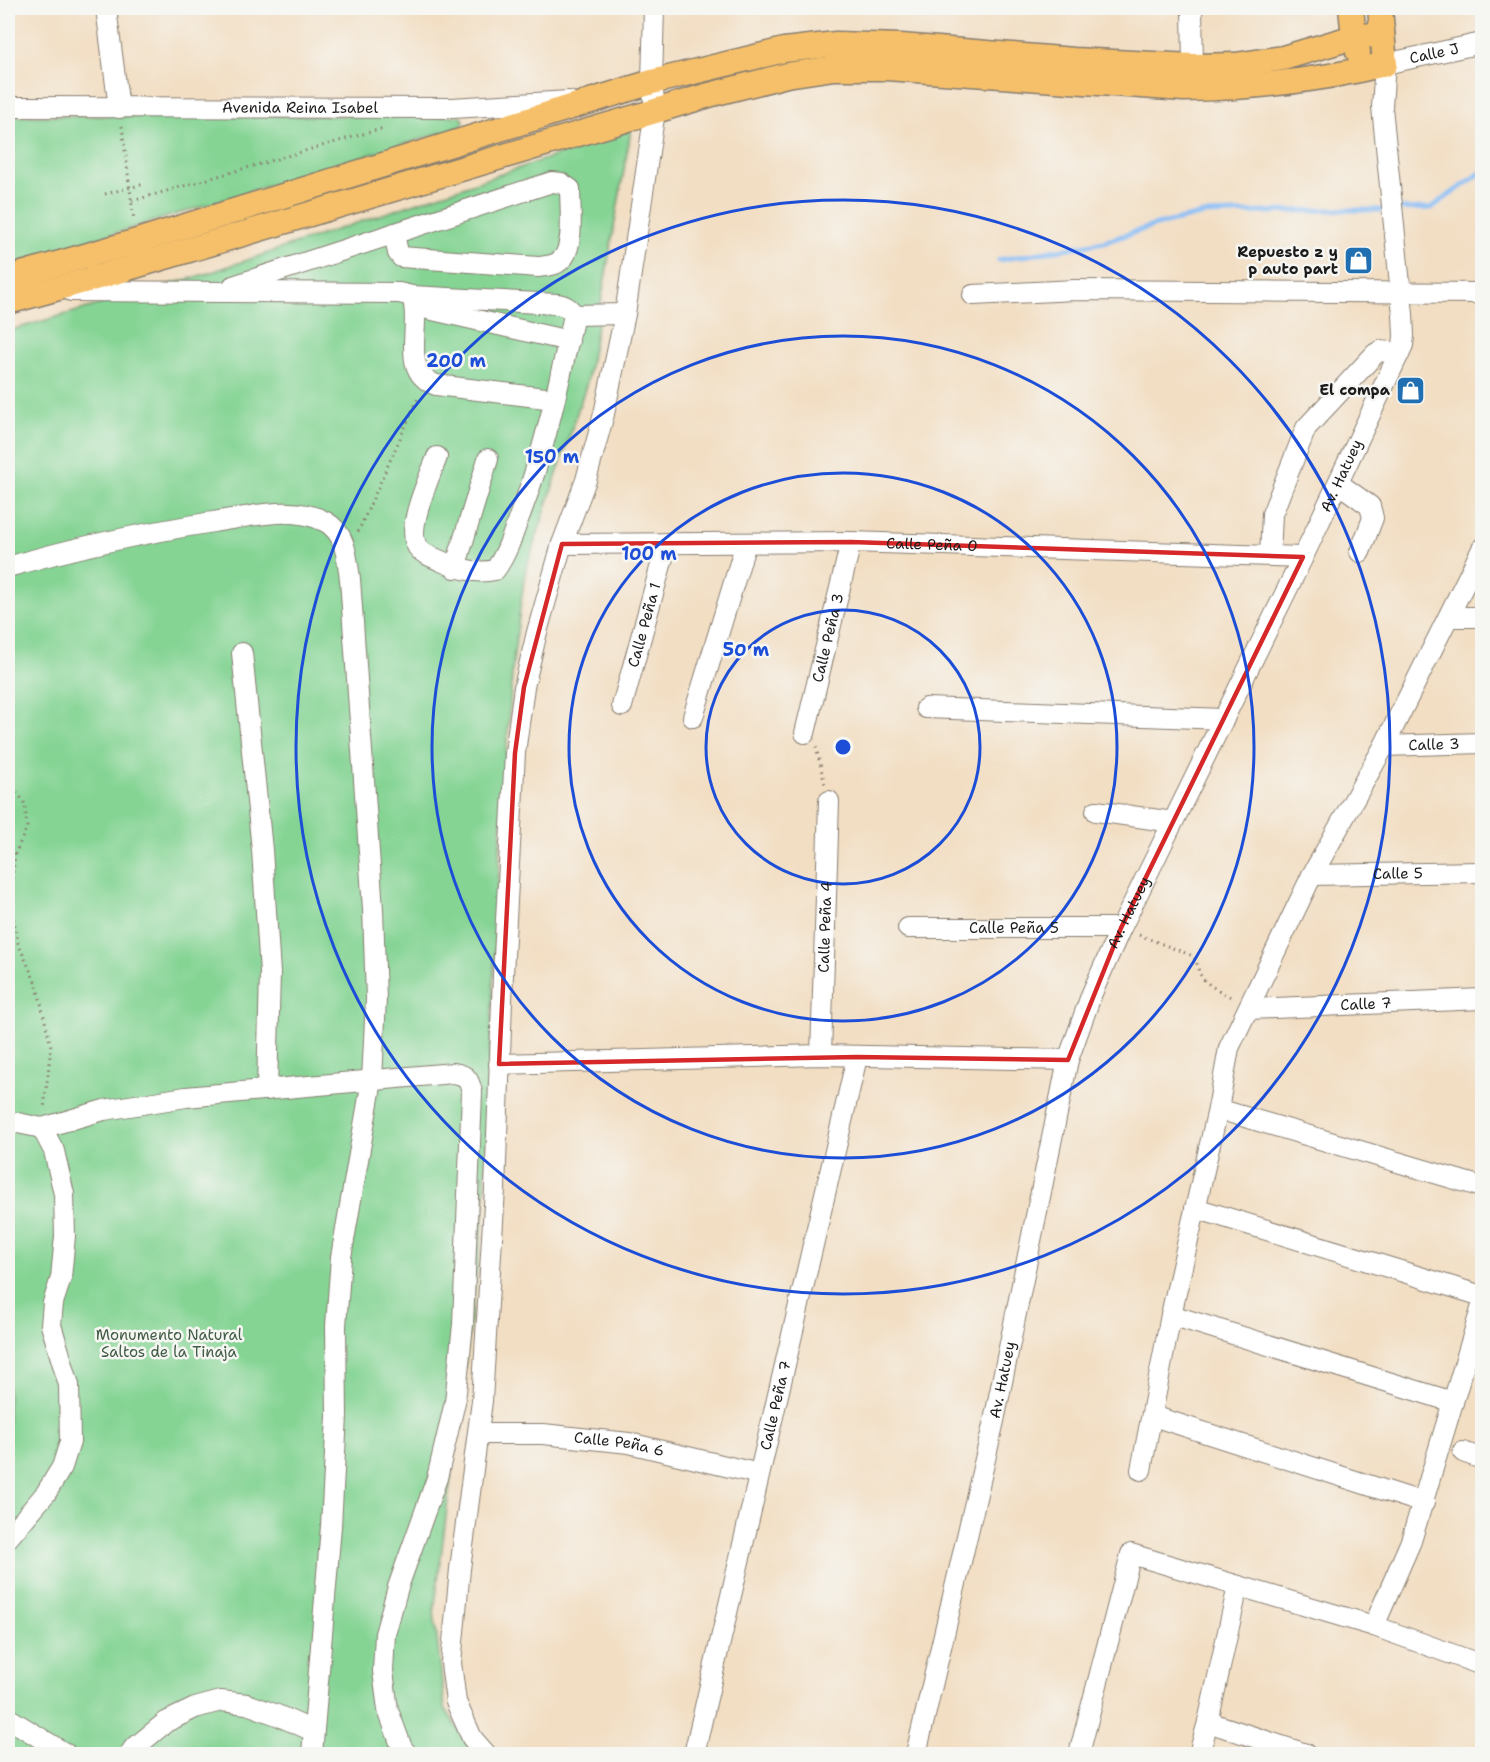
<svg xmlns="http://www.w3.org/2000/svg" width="1490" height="1762" font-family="'Shantell Sans',sans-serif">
  <rect width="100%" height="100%" fill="#f6f6f2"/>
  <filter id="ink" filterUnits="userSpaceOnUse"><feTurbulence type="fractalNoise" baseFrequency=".0167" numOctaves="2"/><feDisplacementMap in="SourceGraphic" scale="12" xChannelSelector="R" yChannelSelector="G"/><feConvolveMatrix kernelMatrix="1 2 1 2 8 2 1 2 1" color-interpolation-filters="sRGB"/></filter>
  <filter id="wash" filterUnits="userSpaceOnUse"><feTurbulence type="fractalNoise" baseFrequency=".008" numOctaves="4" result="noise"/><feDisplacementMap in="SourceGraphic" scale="24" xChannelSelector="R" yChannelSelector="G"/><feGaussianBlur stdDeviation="1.35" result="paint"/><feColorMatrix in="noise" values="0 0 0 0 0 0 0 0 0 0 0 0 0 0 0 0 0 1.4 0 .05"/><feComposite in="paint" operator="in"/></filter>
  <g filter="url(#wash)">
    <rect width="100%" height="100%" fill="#f2dec3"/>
    <g fill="#85d494" stroke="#507858" stroke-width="1.5">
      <polygon points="8,116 458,116 463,118 464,123 460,127 8,266"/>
      <polygon points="631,130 587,382 525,572 513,662 503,796 493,984 484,1214 434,1612 445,1708 473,1754 8,1754 8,331 209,273"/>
    </g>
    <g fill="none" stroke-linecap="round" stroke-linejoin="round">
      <g stroke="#86bbf5" stroke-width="5">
        <polyline points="1397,209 1431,208 1482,172"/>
        <polyline points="999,260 1104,242 1156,225 1204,214 1323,210 1387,210"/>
      </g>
    </g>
  </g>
  <g filter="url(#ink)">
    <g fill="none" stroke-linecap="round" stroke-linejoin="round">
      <defs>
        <g id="minor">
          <polyline points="106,8 119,108"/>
          <polyline points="1192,8 1193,66"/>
          <path id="s1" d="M 8,107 L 452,108 L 569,101"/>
          <path d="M 233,286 L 552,182 L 561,183 L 570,189 C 570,208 575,248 561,260 C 555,266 546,266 538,267 L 401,257 L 398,253 L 394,233"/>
          <path d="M 71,291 L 399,293 L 412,296 L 557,304 C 565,305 570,308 574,315 C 559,383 544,454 518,520 C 512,537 506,555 495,570 C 476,574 459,569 441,561 C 435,558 425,555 420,550 C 402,533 430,477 437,457"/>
          <polyline points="973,295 1075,290 1482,293"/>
          <path d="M 412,296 C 423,327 398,370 436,385 L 554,399"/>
          <polyline points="415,306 569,341"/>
          <polyline points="574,315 625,314"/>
          <polyline points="1338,483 1370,506 1373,518 1360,552"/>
          <path id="s2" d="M 562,544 L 851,542 L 1303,557"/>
          <polyline points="1270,556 1272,514 1306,428 1375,354 1380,351 1400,353"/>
          <path d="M 8,567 C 75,547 144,533 213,522 C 234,519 256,514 277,513 C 294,512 311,514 326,522 C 346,533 347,558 350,579 L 373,909 L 376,999 L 372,1080 L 341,1257 L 336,1326 L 337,1416 L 331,1526 L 312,1754"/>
          <polyline points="455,568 488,459"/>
          <polyline points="1450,617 1482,617"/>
          <polyline points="242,653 262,850 270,973 267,1090"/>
          <path id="s3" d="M 622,706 L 667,543"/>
          <polyline points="926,708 1224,719"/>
          <polyline points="693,717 746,543"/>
          <path id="s4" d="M 805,733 L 851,542"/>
          <path id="s5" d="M 1384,746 L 1482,743"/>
          <polyline points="1096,811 1173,822"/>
          <path id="s6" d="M 1312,875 L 1482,872"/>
          <path id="s7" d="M 908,928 L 1121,928"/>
          <path id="s8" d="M 1249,1009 L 1482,999"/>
          <path id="s9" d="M 821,1055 L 829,801"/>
          <polyline points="499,1064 821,1055 1068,1060"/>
          <polyline points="1218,1109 1482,1187"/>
          <path d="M 8,1121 L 42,1128 L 104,1110 L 186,1097 L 453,1073 C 467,1075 469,1079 472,1092 L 463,1324 L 455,1402 L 437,1478 L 398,1587 L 385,1634 L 383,1671 L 388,1710 L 402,1748 L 407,1754"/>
          <polyline points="1195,1208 1482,1296"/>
          <polyline points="1171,1315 1453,1402"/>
          <polyline points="1153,1416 1424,1503"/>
          <path id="s10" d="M 478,1434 L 543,1434 L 629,1443 L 759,1474"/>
          <polyline points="1463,1452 1482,1459"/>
          <polyline points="1141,1470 1171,1315 1218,1109 1229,1048 1312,875 1384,746 1482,549"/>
          <polyline points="8,1538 46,1493 62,1467 70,1442 69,1385 51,1325 53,1303 61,1278 65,1236 64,1194 54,1151 42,1128"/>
          <polyline points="1374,1626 1411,1541 1482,1306"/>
          <polyline points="8,1718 66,1754"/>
          <polyline points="1208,1722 1306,1754"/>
          <polyline points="130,1754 133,1749 166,1722 195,1708 221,1701 247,1704 277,1715 313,1731"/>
          <polyline points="486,1754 472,1738 456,1702 451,1663 460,1569 482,1401 495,1189 503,975 515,753 524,687 537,632 562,544 586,480 604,414 625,314 655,111 652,82 654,8"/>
          <path id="s11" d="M 694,1754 L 857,1057"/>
          <path id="s12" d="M 916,1754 L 994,1421 L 1068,1060 L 1092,993 L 1121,928 L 1303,557 L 1403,345 L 1404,336 L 1403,314 L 1382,107 L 1385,64 L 1482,43"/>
          <polyline points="1079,1754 1131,1554 1374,1626 1482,1665"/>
          <polyline points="1199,1754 1208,1722 1238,1586"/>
        </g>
        <g id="major">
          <polyline points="1351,8 1354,37 1358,52"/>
          <polyline points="8,278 137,241 652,82 784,50 836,44 901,46 1074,60 1193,66 1235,65 1283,58 1354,37 1382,34"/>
          <path d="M 8,302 L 95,278 L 709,95 L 787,75 L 834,68 L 886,68 L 1184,89 C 1252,88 1319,81 1385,64 L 1380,8"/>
        </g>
      </defs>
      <use href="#minor" stroke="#877d70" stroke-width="22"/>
      <use href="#major" stroke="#877d70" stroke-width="27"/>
      <g stroke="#877d70" stroke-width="3" stroke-dasharray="1.5 4.5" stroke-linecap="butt">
        <polyline points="122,126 134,221"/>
        <polyline points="105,194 144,184"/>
        <polyline points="132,201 384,128"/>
        <polyline points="358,532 419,396"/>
        <polyline points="816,747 825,785"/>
        <polyline points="14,787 25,804 27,827 15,854 10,900 18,943 37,986 51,1047 44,1109"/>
        <path d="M 1139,935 L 1193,956 C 1198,962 1197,968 1200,974 C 1205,985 1223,992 1232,998"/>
      </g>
      <use href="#minor" stroke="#fff" stroke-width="20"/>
      <use href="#major" stroke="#f6c06b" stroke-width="24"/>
    </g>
  </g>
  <path fill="none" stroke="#d62828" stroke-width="4.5" stroke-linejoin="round" d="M 851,542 L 1303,557 L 1121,928 L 1068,1060 L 857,1057 L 499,1064 L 515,753 L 524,687 L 562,544 Z"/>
  <g fill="none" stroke="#1d4ed8" stroke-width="3">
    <circle cx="843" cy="747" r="137"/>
    <circle cx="843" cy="747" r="274"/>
    <circle cx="843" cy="747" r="411"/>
    <circle cx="843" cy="747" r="547"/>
  </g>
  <defs>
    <symbol id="shop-square" viewBox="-11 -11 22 22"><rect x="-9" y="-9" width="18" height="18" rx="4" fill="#1f6fb2" stroke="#f6f6f2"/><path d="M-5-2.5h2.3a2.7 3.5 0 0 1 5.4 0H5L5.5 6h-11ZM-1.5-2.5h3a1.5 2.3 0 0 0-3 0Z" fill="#fff"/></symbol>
  </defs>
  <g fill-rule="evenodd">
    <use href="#shop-square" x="1342" y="244" width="33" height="33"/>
    <use href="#shop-square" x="1394" y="374" width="33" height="33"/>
  </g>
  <g text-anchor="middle" stroke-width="5" stroke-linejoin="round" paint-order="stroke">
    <g font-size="15" fill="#1c1c1c" stroke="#f6f6f2">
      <text dy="5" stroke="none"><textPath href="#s12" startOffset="1833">Calle J</textPath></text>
      <text dy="5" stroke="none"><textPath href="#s1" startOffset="292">Avenida Reina Isabel</textPath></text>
      <text dy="5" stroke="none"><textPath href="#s12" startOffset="1356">Av. Hatuey</textPath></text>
      <text dy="5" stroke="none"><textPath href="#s2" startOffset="370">Calle Peña 0</textPath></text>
      <text dy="5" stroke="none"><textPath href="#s3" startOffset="84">Calle Peña 1</textPath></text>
      <text dy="5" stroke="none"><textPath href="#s4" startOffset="98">Calle Peña 3</textPath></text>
      <text dy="5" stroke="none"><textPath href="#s5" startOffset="50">Calle 3</textPath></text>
      <text dy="5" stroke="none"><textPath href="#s6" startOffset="86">Calle 5</textPath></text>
      <text dy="5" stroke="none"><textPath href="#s12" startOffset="870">Av. Hatuey</textPath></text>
      <text dy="5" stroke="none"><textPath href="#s9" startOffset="128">Calle Peña 4</textPath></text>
      <text dy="5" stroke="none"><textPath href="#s7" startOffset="106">Calle Peña 5</textPath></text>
      <text dy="5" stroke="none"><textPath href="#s8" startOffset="117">Calle 7</textPath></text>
      <text dy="5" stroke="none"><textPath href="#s12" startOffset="384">Av. Hatuey</textPath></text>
      <text dy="5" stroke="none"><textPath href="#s11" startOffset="358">Calle Peña 7</textPath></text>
      <text dy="5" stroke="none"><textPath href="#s10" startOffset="142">Calle Peña 6</textPath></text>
    </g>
    <g font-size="15" font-weight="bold" fill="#1c1c1c" stroke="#f6f6f2" text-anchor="end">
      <text x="1338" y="257">Repuesto z y<tspan x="1338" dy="17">p auto part</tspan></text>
      <text x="1390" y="395">El compa</text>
    </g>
    <g font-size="15" fill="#415c46" stroke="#f6f6f2">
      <text x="169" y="1340">Monumento Natural<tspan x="169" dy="17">Saltos de la Tinaja</tspan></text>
    </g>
  </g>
  <circle cx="843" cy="747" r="9" fill="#1d4ed8" stroke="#f6f6f2" stroke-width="3"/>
  <g font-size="18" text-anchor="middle" font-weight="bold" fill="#1d4ed8" stroke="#f6f6f2" stroke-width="5" stroke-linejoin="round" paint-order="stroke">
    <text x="456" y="367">200 m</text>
    <text x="552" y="463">150 m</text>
    <text x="649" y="560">100 m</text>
    <text x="746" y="656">50 m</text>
  </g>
  <rect width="1490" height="1762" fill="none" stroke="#f6f6f2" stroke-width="30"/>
</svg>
